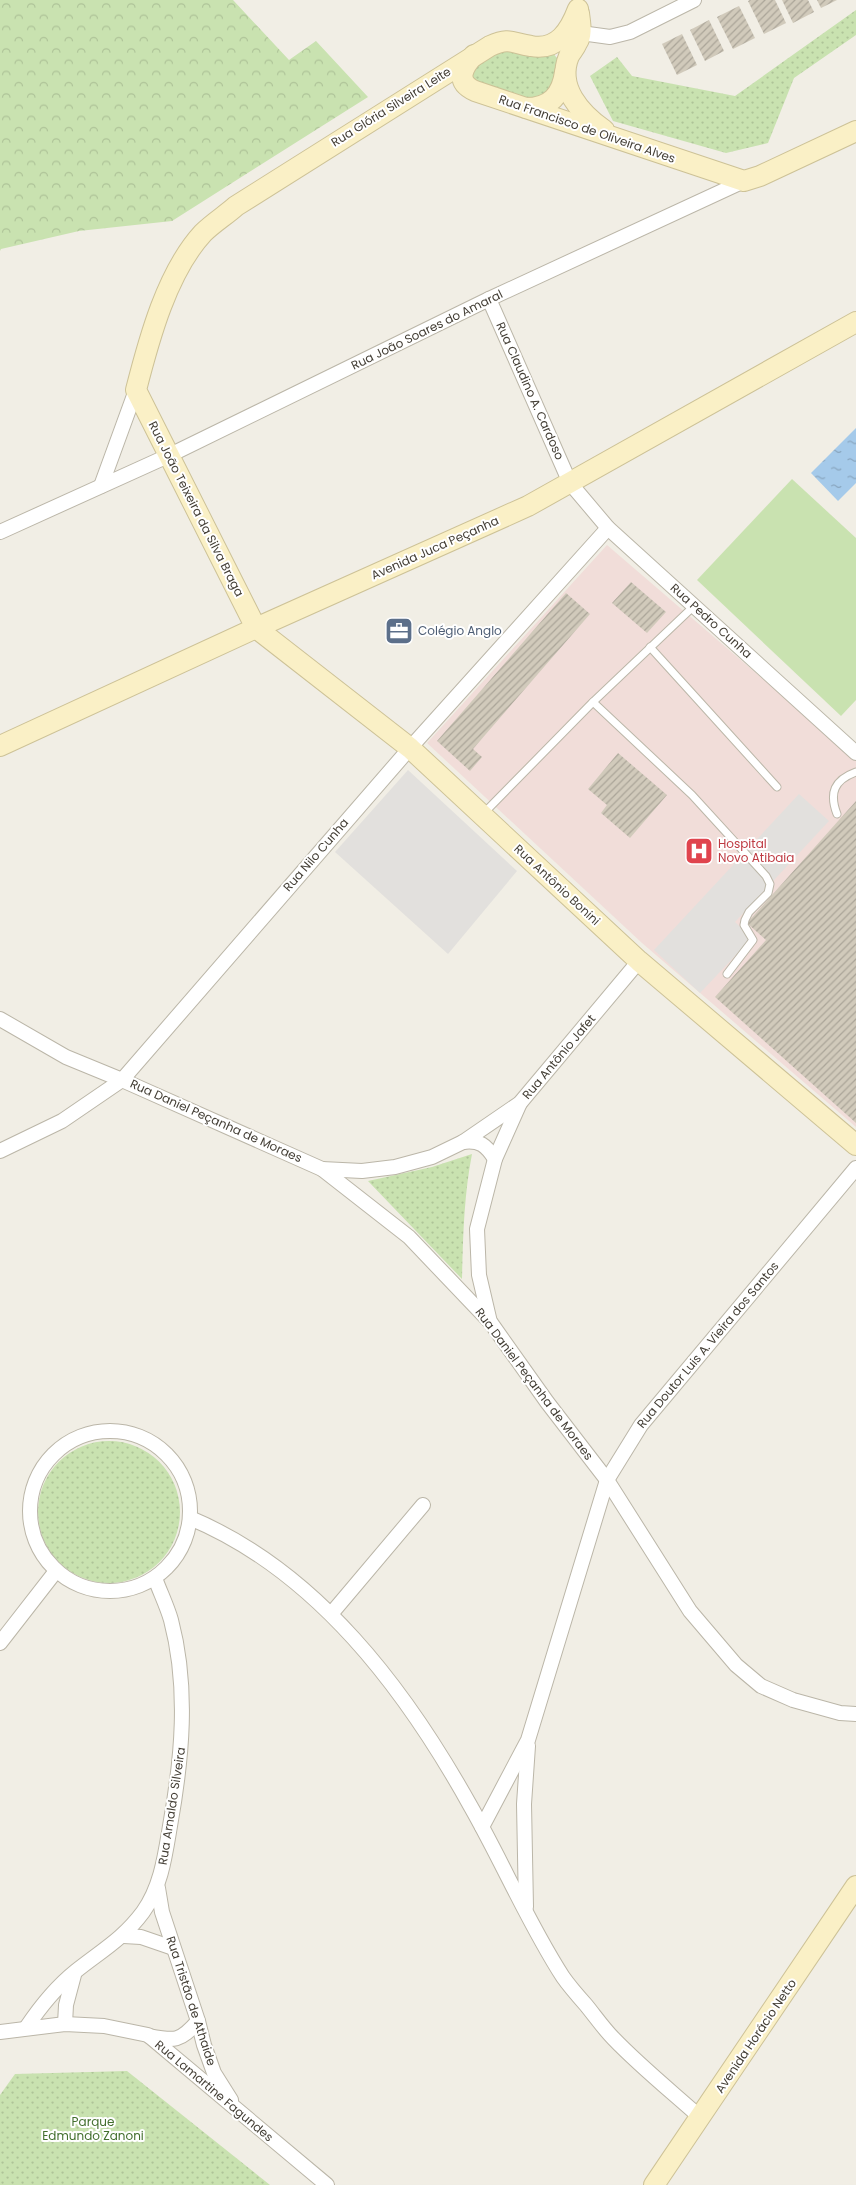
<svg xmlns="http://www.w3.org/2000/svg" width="856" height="2185" font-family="Poppins,sans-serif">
  <defs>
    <pattern id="forest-crowns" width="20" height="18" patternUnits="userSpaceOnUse" patternTransform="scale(1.25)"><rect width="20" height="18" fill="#c9e2b0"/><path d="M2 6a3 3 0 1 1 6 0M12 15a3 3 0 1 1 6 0" fill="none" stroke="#aec398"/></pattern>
    <pattern id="park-dots" width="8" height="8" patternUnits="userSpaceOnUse" patternTransform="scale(1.25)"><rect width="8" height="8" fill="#c9e2b0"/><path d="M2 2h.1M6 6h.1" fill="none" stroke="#aec398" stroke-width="1.8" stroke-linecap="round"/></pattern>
    <pattern id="water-ripples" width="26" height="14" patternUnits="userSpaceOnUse" patternTransform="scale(1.25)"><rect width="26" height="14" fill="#a5caea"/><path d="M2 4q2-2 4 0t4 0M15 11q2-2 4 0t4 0" fill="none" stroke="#88a5be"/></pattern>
    <pattern id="building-hatch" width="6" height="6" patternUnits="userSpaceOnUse" patternTransform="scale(1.25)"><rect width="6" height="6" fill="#d1cabb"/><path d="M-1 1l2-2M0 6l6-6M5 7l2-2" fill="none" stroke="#aba599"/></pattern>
  </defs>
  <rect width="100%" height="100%" fill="#f1eee5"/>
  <polygon fill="#f1ddd9" points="607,545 856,759 856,1127 642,943 427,743"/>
  <polygon fill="#c9e2b0" points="792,479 856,538 856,700 841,716 697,580"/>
  <polygon fill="url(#forest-crowns)" points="0,0 233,0 289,60 316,41 368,97 172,221 79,231 1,249 0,251"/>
  <g fill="url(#park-dots)">
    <polygon points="856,10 856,35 794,78 768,143 726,153 613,121 590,76 617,57 632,76 735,96"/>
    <polygon points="490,46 553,53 560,62 550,90 538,101 478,88 465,71"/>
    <path d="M 472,1154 C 464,1195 463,1236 462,1279 L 368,1181 L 432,1167 Z"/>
    <circle cx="109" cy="1512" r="71"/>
    <polygon points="127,2071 270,2185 0,2185 0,2095 15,2074"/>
  </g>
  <g fill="#e2e0dd">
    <polygon points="408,770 517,871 448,954 335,852"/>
    <polygon points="799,794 829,821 735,922 752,938 700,993 654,950"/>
  </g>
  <polygon fill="url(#water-ripples)" points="856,428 856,483 838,501 811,473"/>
  <g fill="url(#building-hatch)">
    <polygon points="750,0 775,0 786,23 764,34 748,1"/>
    <polygon points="782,0 808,0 814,12 793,23"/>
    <polygon points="817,0 837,0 821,8"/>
    <polygon points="739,6 755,38 733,49 717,17"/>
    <polygon points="709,20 724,51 705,61 690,30"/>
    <polygon points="682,34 697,65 677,75 662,44"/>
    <polygon points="631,582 666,612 647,633 612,603"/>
    <polygon points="566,593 590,614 473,749 482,757 470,771 437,741"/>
    <polygon points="618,753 667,795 630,838 601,813 607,805 588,789"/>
    <polygon points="856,801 856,1123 715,997 766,940 747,923"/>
  </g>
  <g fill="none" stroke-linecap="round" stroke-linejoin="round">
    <defs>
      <g id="lane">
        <polyline points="650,647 777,787"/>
        <polyline points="593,702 692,795 766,876 770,884 768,893 749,912 745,920 744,925 753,940 727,974"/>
        <polyline points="483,814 593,702 694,606"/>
        <path d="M 837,814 C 829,793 834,780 856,772"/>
      </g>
      <g id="street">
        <polyline points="581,33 610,37 630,32 694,0"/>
        <polyline points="489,299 570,483 608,528 856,753"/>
        <polyline points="101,486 136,390"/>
        <polyline points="0,532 170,455 489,299 744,181"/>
        <polyline points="0,1019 66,1057 122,1080 322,1169 409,1237 491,1323 547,1402 607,1480 690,1611 736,1665 761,1686 793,1700 840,1713 856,1714"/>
        <path d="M 463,1142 C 480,1140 486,1145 495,1159"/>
        <polyline points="0,1151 62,1121 122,1080 410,748 608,528"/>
        <polyline points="322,1169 362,1171 395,1167 432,1157 463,1142 520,1103 639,961"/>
        <polyline points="490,1322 479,1275 477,1229 495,1159 520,1103"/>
        <circle cx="110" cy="1511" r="80"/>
        <path d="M 190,1518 C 317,1571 406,1690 471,1807 C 503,1863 528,1923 563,1977 C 570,1987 578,1996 586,2005 C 595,2016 604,2029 614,2039 C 641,2067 672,2092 701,2118"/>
        <polyline points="331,1614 423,1505"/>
        <polyline points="0,1643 56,1571"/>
        <polyline points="482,1827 528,1740 607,1480 641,1425 856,1168"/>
        <polyline points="158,1888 162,1912 198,2021 204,2045 214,2073 231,2100"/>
        <polyline points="526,1907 524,1804 528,1746"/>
        <polyline points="124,1936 141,1937 173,1948"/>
        <polyline points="65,2024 66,2005 74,1975"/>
        <path d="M 26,2028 C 40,2007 56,1987 76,1971 C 101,1951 123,1939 143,1912 C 161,1887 165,1856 170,1826 C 182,1759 189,1688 171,1620 C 167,1606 160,1592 155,1578"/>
        <polyline points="0,2032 65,2024 104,2026 148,2035 327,2185"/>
        <path d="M 149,2036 C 175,2041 180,2042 198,2021"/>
      </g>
      <g id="secondary">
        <path d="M 578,9 C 570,30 558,51 531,46 C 511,43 511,37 490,46 L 236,206 C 226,215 213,223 203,233 C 167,272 149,339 136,390 L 256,628 L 410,748 L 639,961 L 856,1145"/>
        <path d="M 579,13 C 580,23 583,34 577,43 C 575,48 571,52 569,56 C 556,87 581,114 604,130"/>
        <path d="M 474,55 C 462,68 455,82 475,91 L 744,181 L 760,176 L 856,131"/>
        <path d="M 526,108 C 550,108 562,95 565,72"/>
        <polyline points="0,746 256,628 528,506 856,322"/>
        <polyline points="654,2185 856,1886"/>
      </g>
    </defs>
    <use href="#lane" stroke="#bbb6a8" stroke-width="9"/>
    <use href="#street" stroke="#bbb6a8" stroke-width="16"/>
    <use href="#secondary" stroke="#cdc297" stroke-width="22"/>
    <use href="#lane" stroke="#fff" stroke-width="7"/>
    <use href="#street" stroke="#fff" stroke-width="14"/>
    <use href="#secondary" stroke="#faf0c6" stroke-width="20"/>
  </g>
  <defs>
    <symbol id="office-square" viewBox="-11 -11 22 22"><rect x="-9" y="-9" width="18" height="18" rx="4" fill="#5c6f8a" stroke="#fff"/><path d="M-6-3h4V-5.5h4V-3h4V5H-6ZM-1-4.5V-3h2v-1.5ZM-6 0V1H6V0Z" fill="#fff"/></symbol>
    <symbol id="hospital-square" viewBox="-11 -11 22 22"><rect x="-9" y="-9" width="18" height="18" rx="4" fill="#e0444e" stroke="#fff"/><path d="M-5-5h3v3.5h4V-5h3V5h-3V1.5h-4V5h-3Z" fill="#fff"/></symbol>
  </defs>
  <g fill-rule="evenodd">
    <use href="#office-square" x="383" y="615" width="32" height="32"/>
    <use href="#hospital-square" x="683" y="835" width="32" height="32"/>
  </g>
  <g text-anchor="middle" stroke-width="4" stroke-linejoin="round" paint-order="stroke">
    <g font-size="12" fill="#433e35" stroke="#fff">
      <text transform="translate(391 107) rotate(-32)" y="4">Rua Glória Silveira Leite</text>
      <text transform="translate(587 129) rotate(19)" y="4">Rua Francisco de Oliveira Alves</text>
      <text transform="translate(427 330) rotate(-26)" y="4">Rua João Soares do Amaral</text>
      <text transform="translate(530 391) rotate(66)" y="4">Rua Claudino A. Cardoso</text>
      <text transform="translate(196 509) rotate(63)" y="4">Rua João Teixeira da Silva Braga</text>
      <text transform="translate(435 548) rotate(-24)" y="4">Avenida Juca Peçanha</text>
      <text transform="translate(711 621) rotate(42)" y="4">Rua Pedro Cunha</text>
      <text transform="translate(316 855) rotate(-49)" y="4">Rua Nilo Cunha</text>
      <text transform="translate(557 885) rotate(43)" y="4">Rua Antônio Bonini</text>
      <text transform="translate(559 1057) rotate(-50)" y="4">Rua Antônio Jafet</text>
      <text transform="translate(216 1121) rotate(24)" y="4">Rua Daniel Peçanha de Moraes</text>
      <text transform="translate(708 1345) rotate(-50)" y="4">Rua Doutor Luis A. Vieira dos Santos</text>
      <text transform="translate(534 1384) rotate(53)" y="4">Rua Daniel Peçanha de Moraes</text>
      <text transform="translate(172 1806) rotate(-81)" y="4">Rua Arnaldo Silveira</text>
      <text transform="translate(191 2001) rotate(72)" y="4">Rua Tristão de Athaide</text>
      <text transform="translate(756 2036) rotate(-56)" y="4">Avenida Horácio Netto</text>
      <text transform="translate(214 2091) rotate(40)" y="4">Rua Lamartine Fagundes</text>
    </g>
    <g font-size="12" fill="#4e5e75" stroke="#fff" text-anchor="start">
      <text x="418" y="635">Colégio Anglo</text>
    </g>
    <g font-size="12" fill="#be3a42" stroke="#fff" text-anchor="start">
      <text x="718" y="848">Hospital<tspan x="718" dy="14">Novo Atibaia</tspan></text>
    </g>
    <g font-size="12" fill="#436f2e" stroke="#fff">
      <text x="93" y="2126">Parque<tspan x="93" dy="14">Edmundo Zanoni</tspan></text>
    </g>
  </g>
</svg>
